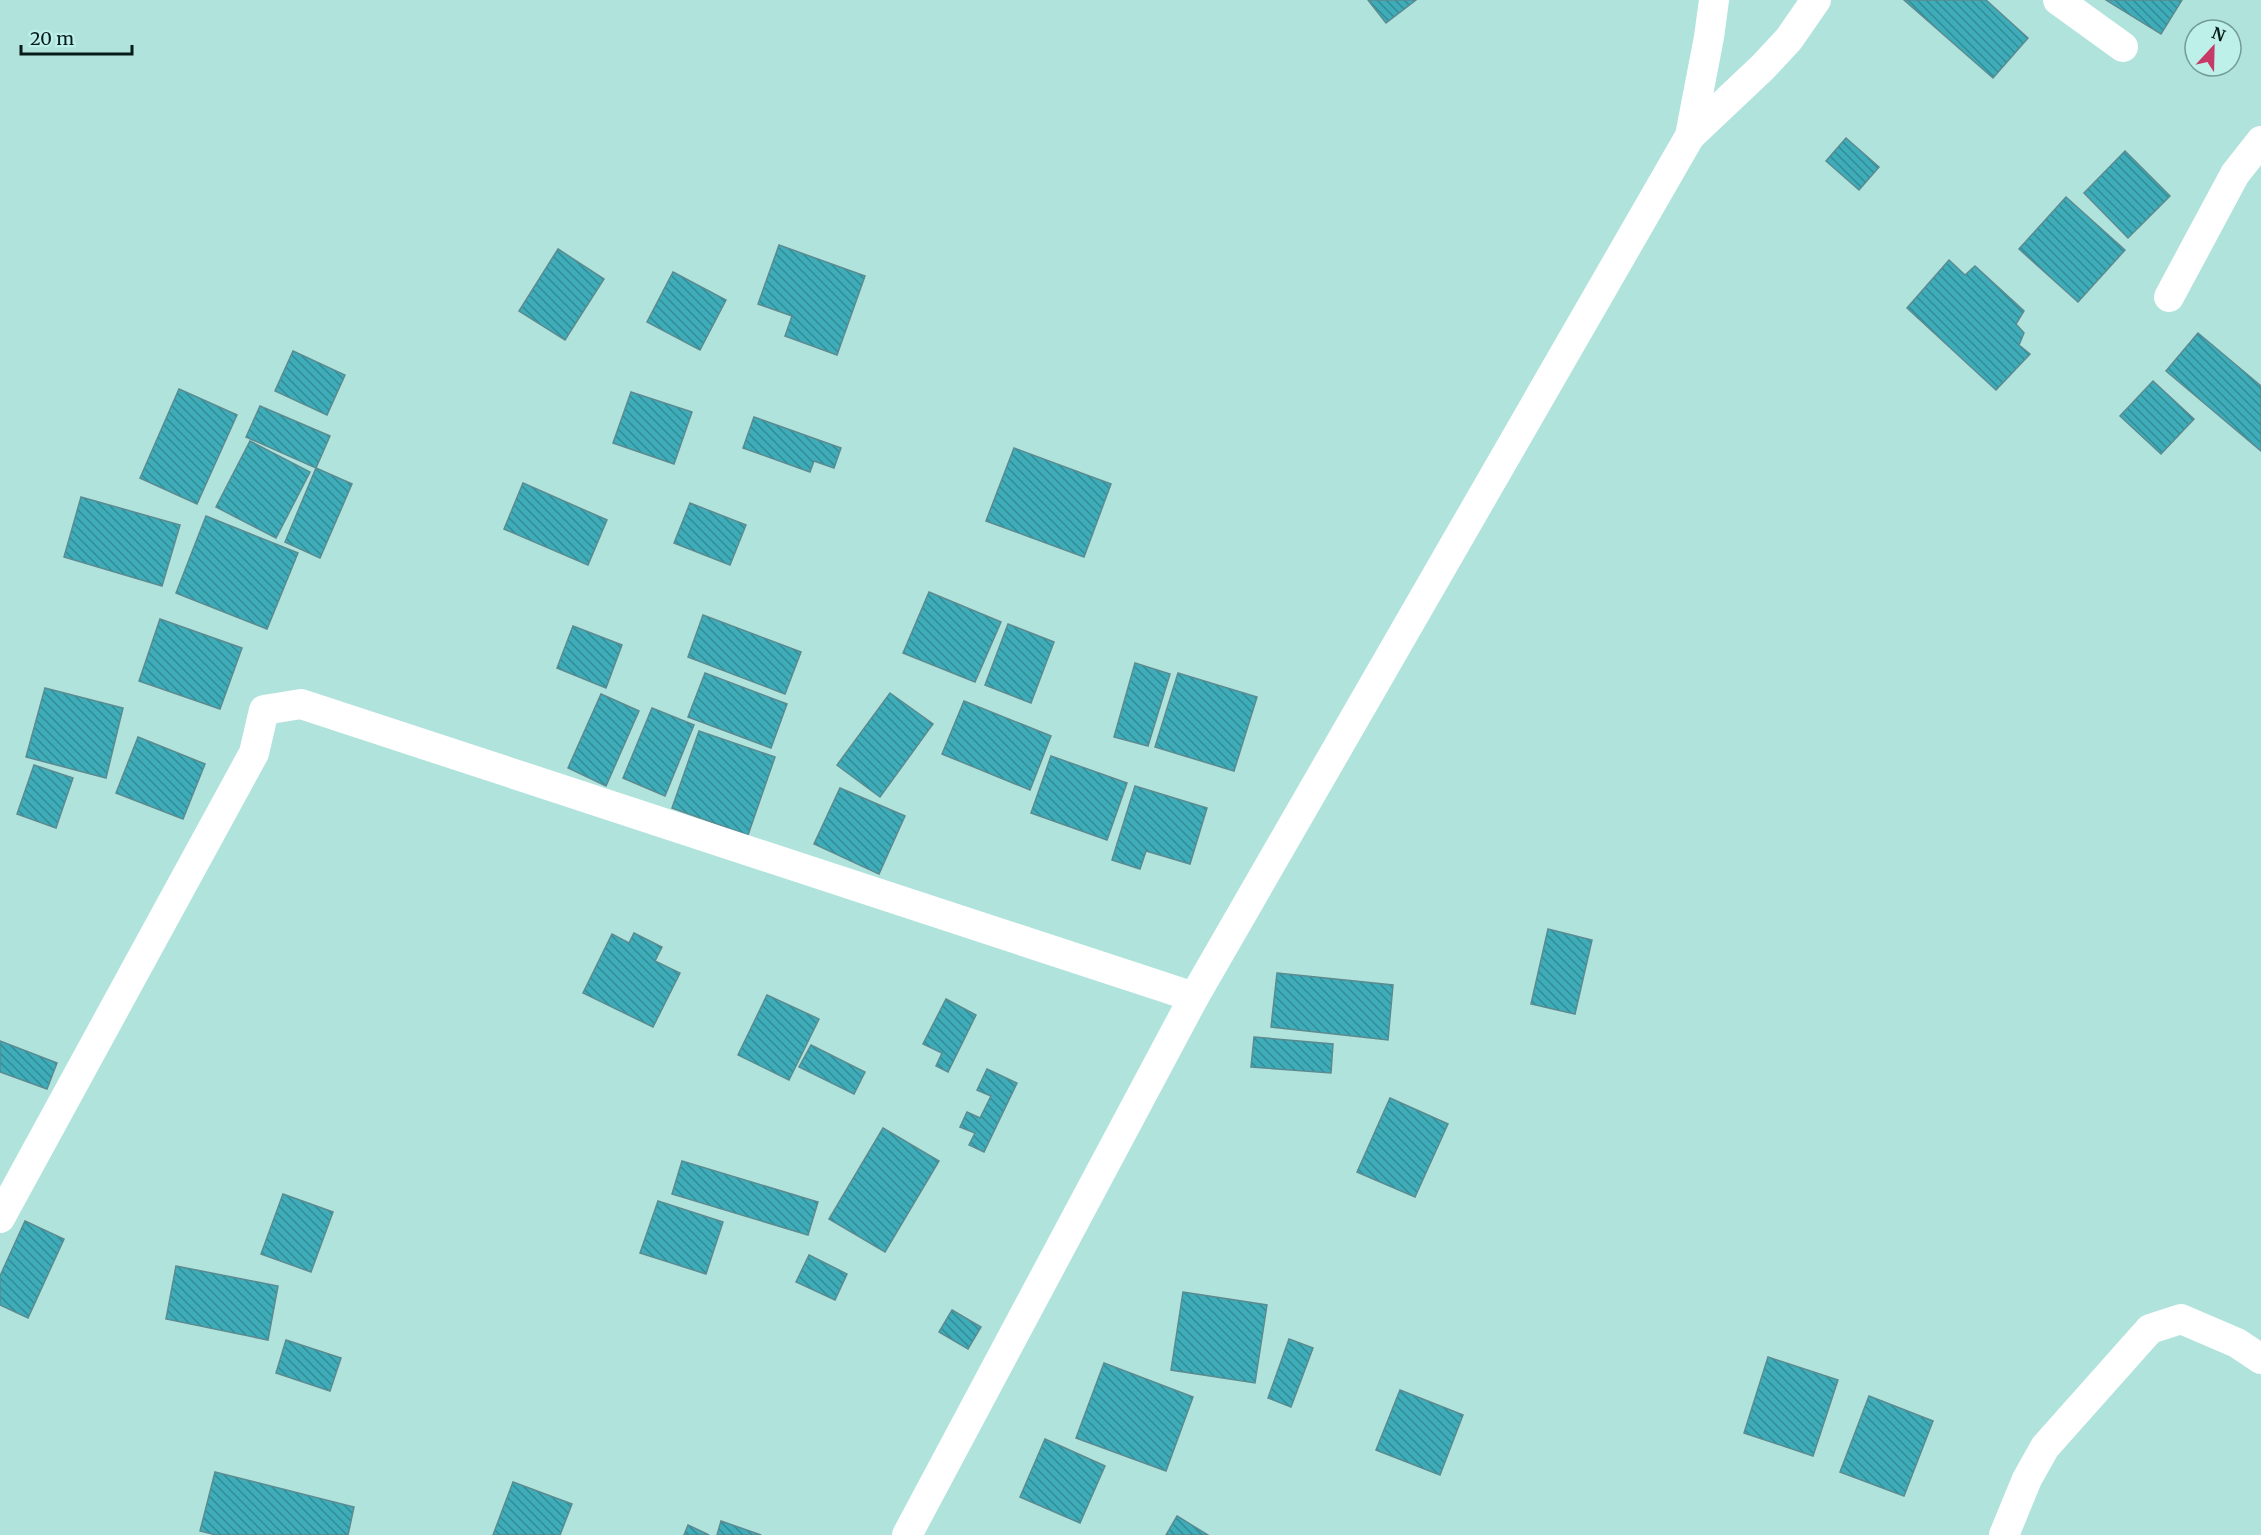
<svg xmlns="http://www.w3.org/2000/svg" width="2261" height="1535" font-family="Merriweather,serif">
  <defs>
    <pattern id="building-back-hatch" width="6" height="6" patternUnits="userSpaceOnUse" patternTransform="scale(1.5)"><rect width="6" height="6" fill="#3eadb9"/><path d="M-1 5l2 2M0 0l6 6M5-1l2 2" fill="none" stroke="#328c95"/></pattern>
  </defs>
  <rect width="100%" height="100%" fill="#b0e3dc"/>
  <g fill="url(#building-back-hatch)" stroke="#5b8b91" stroke-width="1.5">
    <polygon points="1368,0 1416,0 1386,23"/>
    <polygon points="1904,0 1986,0 2028,38 1993,78"/>
    <polygon points="2106,0 2182,0 2161,34"/>
    <polygon points="1846,138 1879,167 1859,190 1826,161"/>
    <polygon points="2125,151 2170,196 2128,238 2084,193"/>
    <polygon points="2066,197 2125,250 2078,302 2019,249"/>
    <polygon points="779,245 865,276 837,355 785,336 792,316 758,304"/>
    <polygon points="558,249 604,279 565,340 519,311"/>
    <polygon points="1949,260 1965,275 1975,266 2024,311 2016,324 2024,333 2019,345 2030,354 1996,390 1907,308"/>
    <polygon points="673,272 726,300 700,350 647,322"/>
    <polygon points="2198,333 2261,386 2261,451 2166,371"/>
    <polygon points="293,351 345,375 327,415 275,391"/>
    <polygon points="2153,381 2194,419 2161,454 2120,416"/>
    <polygon points="179,389 237,415 197,504 140,478"/>
    <polygon points="631,392 692,412 674,464 613,443"/>
    <polygon points="260,406 330,436 316,468 246,437"/>
    <polygon points="754,417 841,448 834,468 814,461 810,472 743,448"/>
    <polygon points="250,441 310,472 276,538 216,507"/>
    <polygon points="1014,448 1111,484 1084,557 986,521"/>
    <polygon points="316,468 352,484 320,558 285,542"/>
    <polygon points="523,483 607,520 588,565 504,529"/>
    <polygon points="81,497 180,525 162,586 64,557"/>
    <polygon points="690,503 746,525 730,565 674,543"/>
    <polygon points="206,516 298,553 267,629 176,593"/>
    <polygon points="929,592 1001,622 975,682 903,653"/>
    <polygon points="703,615 801,652 785,694 688,657"/>
    <polygon points="160,619 242,648 220,709 139,681"/>
    <polygon points="1008,624 1054,642 1031,703 985,685"/>
    <polygon points="573,626 622,645 606,688 557,668"/>
    <polygon points="1135,663 1170,674 1148,746 1114,737"/>
    <polygon points="705,673 787,704 771,748 688,717"/>
    <polygon points="1178,673 1257,697 1234,771 1155,747"/>
    <polygon points="45,688 123,708 106,778 26,757"/>
    <polygon points="890,693 933,724 880,797 837,765"/>
    <polygon points="601,694 639,711 606,786 568,768"/>
    <polygon points="964,701 1051,736 1030,790 942,754"/>
    <polygon points="652,708 694,725 665,796 623,778"/>
    <polygon points="699,731 775,757 748,835 672,808"/>
    <polygon points="138,737 205,764 183,819 116,793"/>
    <polygon points="1051,756 1127,783 1107,840 1031,813"/>
    <polygon points="34,765 73,778 56,828 17,814"/>
    <polygon points="1135,786 1207,808 1190,864 1146,851 1140,869 1112,860"/>
    <polygon points="840,788 905,816 879,874 814,844"/>
    <polygon points="1548,929 1592,940 1575,1014 1531,1004"/>
    <polygon points="634,933 662,947 655,961 680,973 653,1027 583,993 612,934 629,943"/>
    <polygon points="1277,973 1393,985 1388,1040 1271,1027"/>
    <polygon points="767,995 819,1019 789,1080 738,1055"/>
    <polygon points="946,999 976,1015 948,1072 936,1066 942,1053 923,1044"/>
    <polygon points="1254,1037 1333,1044 1331,1073 1251,1067"/>
    <polygon points="0,1041 57,1063 47,1089 0,1072"/>
    <polygon points="811,1045 865,1072 854,1094 799,1067"/>
    <polygon points="987,1069 1017,1083 984,1152 969,1145 975,1133 960,1127 967,1112 980,1118 991,1096 977,1090"/>
    <polygon points="1390,1098 1448,1124 1415,1197 1357,1172"/>
    <polygon points="883,1128 939,1161 885,1252 829,1219"/>
    <polygon points="682,1161 818,1202 808,1235 672,1194"/>
    <polygon points="283,1194 333,1212 311,1272 261,1254"/>
    <polygon points="658,1201 723,1222 706,1274 640,1253"/>
    <polygon points="25,1221 64,1239 28,1318 0,1305 0,1276"/>
    <polygon points="809,1255 847,1274 835,1300 796,1282"/>
    <polygon points="176,1266 278,1286 268,1340 166,1319"/>
    <polygon points="1183,1292 1267,1305 1255,1383 1171,1370"/>
    <polygon points="952,1310 981,1327 968,1349 939,1332"/>
    <polygon points="1289,1339 1313,1348 1291,1407 1268,1398"/>
    <polygon points="286,1340 341,1358 330,1391 276,1373"/>
    <polygon points="1768,1357 1838,1380 1813,1456 1744,1433"/>
    <polygon points="1104,1363 1193,1397 1166,1471 1076,1438"/>
    <polygon points="1400,1390 1463,1415 1440,1475 1376,1450"/>
    <polygon points="1869,1396 1933,1421 1904,1496 1840,1472"/>
    <polygon points="1045,1439 1105,1466 1080,1523 1020,1497"/>
    <polygon points="215,1472 354,1507 348,1535 216,1535 200,1531"/>
    <polygon points="513,1482 572,1504 560,1535 493,1535"/>
    <polygon points="1177,1516 1208,1535 1166,1535"/>
    <polygon points="721,1521 761,1535 717,1535"/>
    <polygon points="688,1525 709,1535 684,1535"/>
  </g>
  <g fill="none" stroke-linecap="round" stroke-linejoin="round">
    <g stroke="#fff" stroke-width="30">
      <polyline points="1714,0 1709,37 1690,136 1763,67 1789,39 1816,0"/>
      <polyline points="2058,0 2123,47"/>
      <polyline points="2169,297 2235,174 2261,141"/>
      <polyline points="0,1218 254,753 264,710 301,704 1194,997"/>
      <polyline points="907,1535 1194,997 1690,136"/>
      <polyline points="2004,1535 2027,1479 2045,1447 2150,1329 2181,1319 2237,1343 2261,1359"/>
    </g>
  </g>
  <g transform="translate(2213 48) rotate(22)"><circle r="28" fill="#bdf0e9" stroke="#749b95" stroke-width="1.5"/>
  <path d="M0-4.5L10 22L0 15L-10 22Z" fill="#c73966"/>
  <text y="-9" font-size="16" font-weight="bold" text-anchor="middle" fill="#071b18">N</text>
  </g>
  <path d="M21 45v9h111v-9" fill="none" stroke="#071b18" stroke-width="3"/>
  <text x="30" y="45" font-size="18" fill="#071b18" stroke="#bdf0e9" stroke-width="4.5" paint-order="stroke">20 m</text>
</svg>
